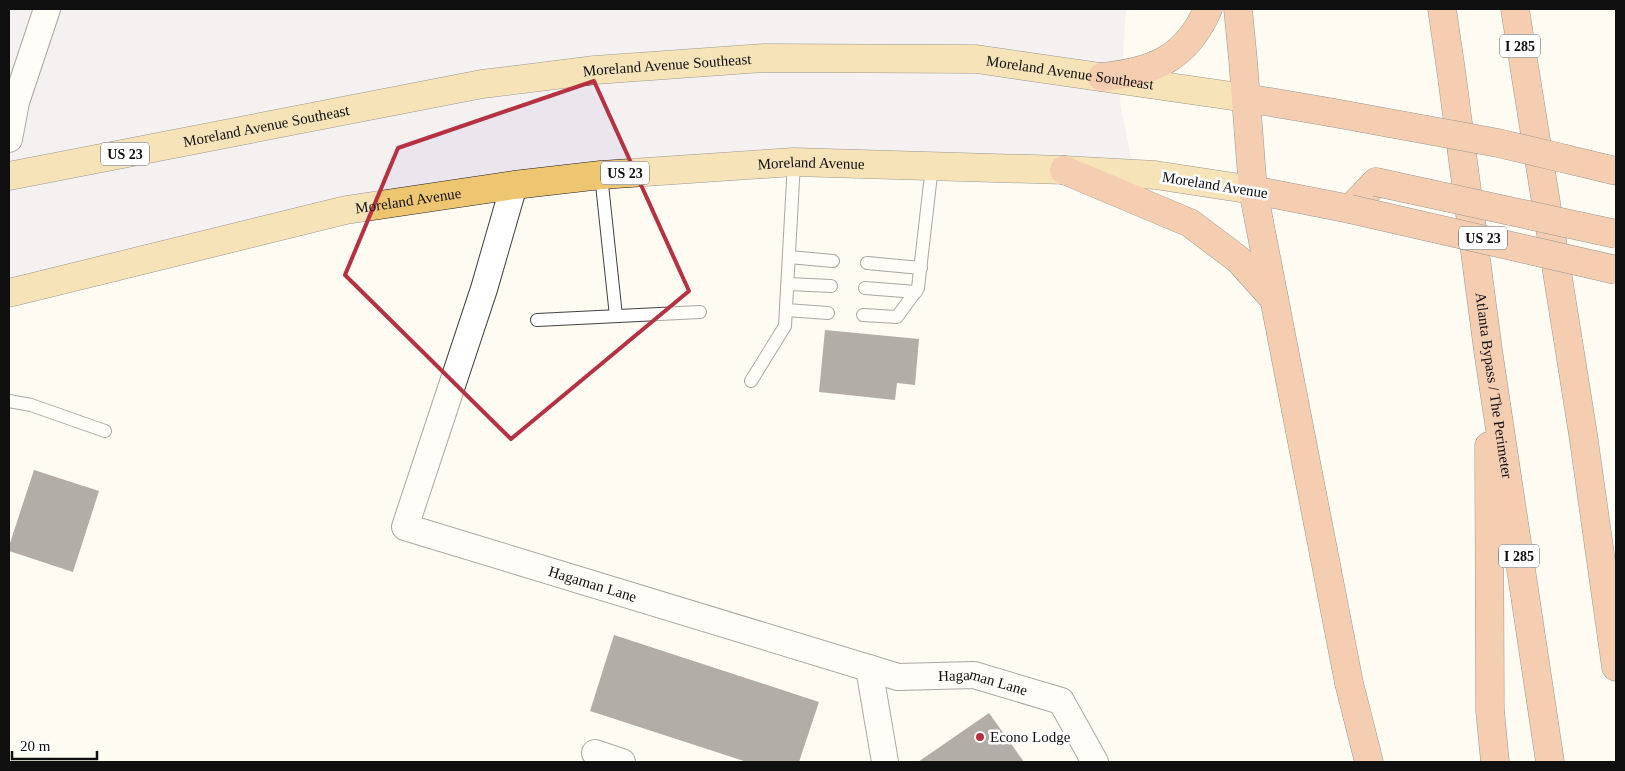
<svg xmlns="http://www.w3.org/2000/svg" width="1625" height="771" font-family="'Times New Roman',serif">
  <rect width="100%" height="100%" fill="#fefbf2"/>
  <polygon fill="#ebe5ed" points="9,9 1126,9 1120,103 1134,172 554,177 9,290"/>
  <g fill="#57504c">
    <polygon points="825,330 919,339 915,385 897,383 895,400 819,392"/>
    <polygon points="34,470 99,491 73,572 9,551 9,546"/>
    <polygon points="614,635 819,702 799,762 747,762 590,711"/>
    <polygon points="989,713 1024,762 918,762"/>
  </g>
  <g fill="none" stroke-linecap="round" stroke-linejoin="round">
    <defs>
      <g id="lane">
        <polyline points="601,175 616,316"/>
        <polyline points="789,257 833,261"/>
        <polyline points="867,263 921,268"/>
        <polyline points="788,284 831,286"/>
        <polyline points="865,288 916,292"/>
        <polyline points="786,310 828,313"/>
        <polyline points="863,315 897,317 918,288 932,166"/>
        <polyline points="537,320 700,312"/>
        <polyline points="751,381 785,326 794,162"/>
        <polyline points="9,401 31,405 105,431"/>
      </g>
      <g id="street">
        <polyline points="9,139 16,102 47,9"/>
        <path id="s1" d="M 514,185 L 484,289 L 405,527 L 898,677 L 974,675 L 1061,701 L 1095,762"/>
        <polyline points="869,668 885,762"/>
        <polyline points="595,753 622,762"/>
      </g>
      <g id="primary">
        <path id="s2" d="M 9,176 L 482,84 L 595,70 L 764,58 L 976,59 L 1246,98"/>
        <path id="s3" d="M 9,293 L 346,210 L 514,185 L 601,175 L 794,162 L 1064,170 L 1155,175 L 1253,190"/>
      </g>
      <g id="highway">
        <polyline points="1238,9 1243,60 1253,190 1349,683 1369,762"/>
        <path id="s4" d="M 1442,9 L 1451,70 L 1488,350 L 1550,762"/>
        <polyline points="1515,9 1583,434 1616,667"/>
        <path d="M 1102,77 C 1153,72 1186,59 1208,9"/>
        <polyline points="1246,98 1329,112"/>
        <polyline points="1566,159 1616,171"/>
        <polyline points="1064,170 1190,223 1239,260 1274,299"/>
        <polyline points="1253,190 1350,209 1376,182"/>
        <polyline points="1489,446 1490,710 1495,762"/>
      </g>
    </defs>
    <use href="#lane" stroke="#424242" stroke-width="14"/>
    <use href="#street" stroke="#424242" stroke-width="28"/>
    <use href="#primary" stroke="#202020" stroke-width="29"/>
    <use href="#highway" stroke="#202020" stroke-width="29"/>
    <use href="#lane" stroke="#fff" stroke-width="12"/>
    <use href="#street" stroke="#fff" stroke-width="26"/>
    <use href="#primary" stroke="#eec672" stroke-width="28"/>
    <use href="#highway" stroke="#ea9765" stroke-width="28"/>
    <defs>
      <g id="highway-bridge">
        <polyline points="1329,112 1498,143 1566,159"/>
        <polyline points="1376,182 1616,234"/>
        <polyline points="1350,209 1616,270"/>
      </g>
    </defs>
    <use href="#highway-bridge" stroke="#202020" stroke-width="29" stroke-linecap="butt"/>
    <use href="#highway-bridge" stroke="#ea9765" stroke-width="28"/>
  </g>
  <path d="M0 0H1625V771H0ZM 594,81 L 689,291 L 511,439 L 345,275 L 398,148 Z" fill="#fefbf2" fill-opacity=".55" fill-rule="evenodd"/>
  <path fill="none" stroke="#b63142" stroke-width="4" stroke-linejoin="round" d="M 594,81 L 689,291 L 511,439 L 345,275 L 398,148 Z"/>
  <circle fill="#b63142" stroke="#fff" stroke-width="2" cx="980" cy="737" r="5"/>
  <g text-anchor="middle" stroke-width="5" stroke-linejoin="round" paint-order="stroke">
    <g fill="#fff" stroke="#575757" stroke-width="1">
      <rect x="1500" y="34.5" width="40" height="23" rx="4"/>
      <rect x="101" y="142.5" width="48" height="23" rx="4"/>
      <rect x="601" y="161.5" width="48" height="23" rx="4"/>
      <rect x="1459" y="226.5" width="48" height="23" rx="4"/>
      <rect x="1499" y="544.5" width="40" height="23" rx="4"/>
    </g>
    <g font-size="14" font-weight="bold" fill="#0f0f0f">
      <text x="1520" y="51">I 285</text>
      <text x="125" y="159">US 23</text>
      <text x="625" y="178">US 23</text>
      <text x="1483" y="243">US 23</text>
      <text x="1519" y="561">I 285</text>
    </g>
    <g font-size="15" fill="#0f0f0f" stroke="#fff">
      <text dy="5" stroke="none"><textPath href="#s2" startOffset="668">Moreland Avenue Southeast</textPath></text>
      <text dy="5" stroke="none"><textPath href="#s2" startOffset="1072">Moreland Avenue Southeast</textPath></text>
      <text dy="5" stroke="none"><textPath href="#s2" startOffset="262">Moreland Avenue Southeast</textPath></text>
      <text dy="5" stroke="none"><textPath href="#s3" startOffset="815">Moreland Avenue</textPath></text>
      <text transform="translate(1215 185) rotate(9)" y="5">Moreland Avenue</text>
      <text dy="5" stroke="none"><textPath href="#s3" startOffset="410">Moreland Avenue</textPath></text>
      <text dy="5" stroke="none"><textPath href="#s4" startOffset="380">Atlanta Bypass / The Perimeter</textPath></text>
      <text dy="5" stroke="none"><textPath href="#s1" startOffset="555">Hagaman Lane</textPath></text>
      <text dy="5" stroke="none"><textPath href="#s1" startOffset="960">Hagaman Lane</textPath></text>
    </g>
    <g font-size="15" fill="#0f0f0f" stroke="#fff" text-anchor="start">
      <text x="990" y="742">Econo Lodge</text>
    </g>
  </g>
  <rect width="1625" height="771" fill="none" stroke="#0f0f0f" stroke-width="20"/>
  <path d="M12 751v8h85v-8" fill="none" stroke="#0f0f0f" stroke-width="2.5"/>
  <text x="20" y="751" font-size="15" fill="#0f0f0f" stroke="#ffffff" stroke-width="4" paint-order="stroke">20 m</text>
</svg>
